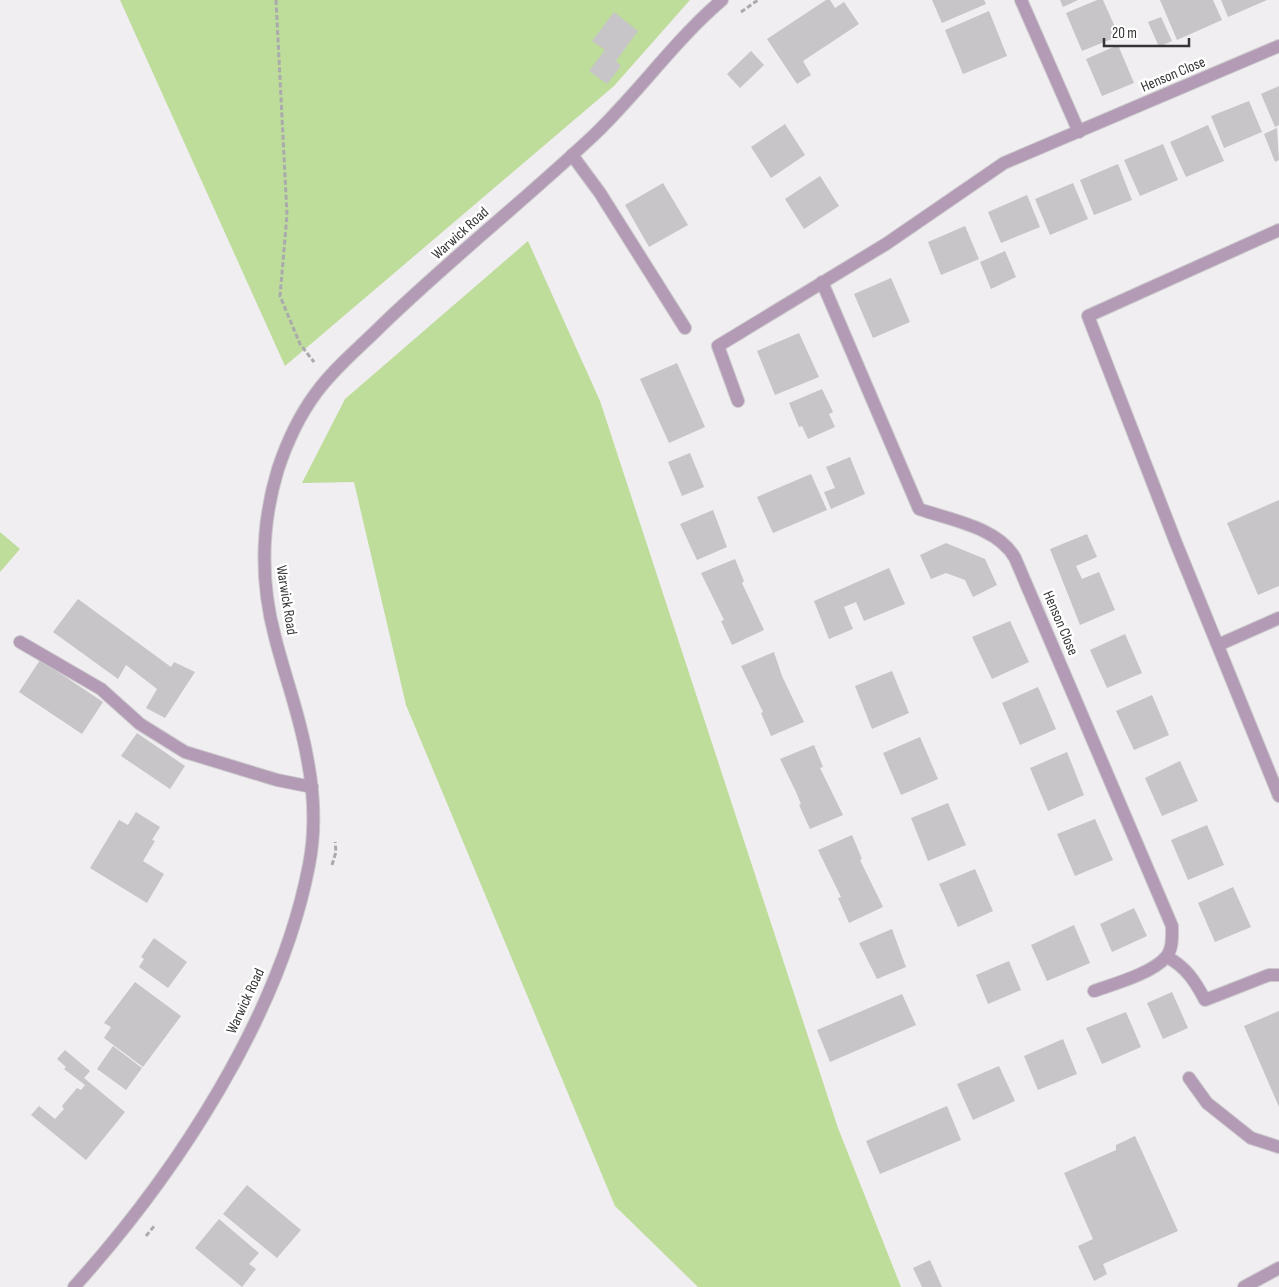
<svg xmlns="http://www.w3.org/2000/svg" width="1279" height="1287" font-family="'Sofia Sans Condensed',sans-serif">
  <rect width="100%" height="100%" fill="#f0eef1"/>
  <g fill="#bedc9a">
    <polygon points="120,0 690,0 614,86 285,366"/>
    <polygon points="528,241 600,401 838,1128 901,1287 698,1287 615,1206 406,705 354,482 302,483 345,399"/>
    <polygon points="0,532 20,549 0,572"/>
  </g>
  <g fill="#c7c5c7">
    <polygon points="826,0 830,0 835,8 844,2 859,24 803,61 811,75 797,84 767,39"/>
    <polygon points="932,0 984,0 986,4 942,23"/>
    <polygon points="1060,0 1078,0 1063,7"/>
    <polygon points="1097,0 1103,0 1119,36 1082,51 1066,13"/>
    <polygon points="1160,0 1213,0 1222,20 1177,40"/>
    <polygon points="1221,0 1267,0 1228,17"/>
    <polygon points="989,11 1007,56 963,74 945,30"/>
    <polygon points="614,12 638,31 616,61 621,66 607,84 589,71 605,50 592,41"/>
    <polygon points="1161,17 1172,41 1159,47 1148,22"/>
    <polygon points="1118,45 1134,83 1102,96 1086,59"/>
    <polygon points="751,51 764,65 740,88 727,74"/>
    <polygon points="1279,86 1279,125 1275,127 1261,94"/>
    <polygon points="1249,101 1262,132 1224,148 1211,116"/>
    <polygon points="785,124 805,155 771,178 751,147"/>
    <polygon points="1208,125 1224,161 1186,177 1170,142"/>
    <polygon points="1277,128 1279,160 1275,162 1264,134"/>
    <polygon points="1163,144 1178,180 1140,196 1124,160"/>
    <polygon points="1118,164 1132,200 1094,215 1080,180"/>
    <polygon points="820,176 839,206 804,229 785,199"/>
    <polygon points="663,183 688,225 649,247 625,205"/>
    <polygon points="1073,183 1088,219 1050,235 1035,199"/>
    <polygon points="1027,195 1040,227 1001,243 988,212"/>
    <polygon points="965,226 979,259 941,275 928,242"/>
    <polygon points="1005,251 1016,277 991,289 980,262"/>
    <polygon points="891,278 910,322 873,338 854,294"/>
    <polygon points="799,333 819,377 775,395 757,351"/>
    <polygon points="677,363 705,427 669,443 640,379"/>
    <polygon points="822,389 833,412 829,414 835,427 808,439 802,426 799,427 789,403"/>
    <polygon points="690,453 704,487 682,496 668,462"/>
    <polygon points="850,457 865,494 831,509 824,492 835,488 826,467"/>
    <polygon points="811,474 827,510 773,533 757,497"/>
    <polygon points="1279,500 1279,586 1258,595 1227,523"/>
    <polygon points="713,510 727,547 697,560 680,524"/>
    <polygon points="1087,534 1097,557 1076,566 1082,579 1099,572 1115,610 1080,625 1050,549"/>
    <polygon points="946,543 985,559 997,585 973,597 965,580 946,573 931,579 920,555"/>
    <polygon points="735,559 744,581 742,583 764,630 732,645 721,621 724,620 701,573"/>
    <polygon points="889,568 905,604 864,621 856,602 844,607 853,629 829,639 814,601"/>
    <polygon points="78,599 171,667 174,662 195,672 165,718 146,708 157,689 126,665 118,679 53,632"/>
    <polygon points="1010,621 1029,662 992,679 972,637"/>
    <polygon points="1125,634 1142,673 1107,688 1090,650"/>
    <polygon points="774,652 782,676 804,722 771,736 761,713 763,712 741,666"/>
    <polygon points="40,660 103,702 82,734 19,692"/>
    <polygon points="892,671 909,713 872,729 855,686"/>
    <polygon points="1038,687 1056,729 1020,745 1002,703"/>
    <polygon points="1152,695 1169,735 1134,750 1116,711"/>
    <polygon points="137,733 185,766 170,789 121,756"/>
    <polygon points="920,737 938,779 901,795 883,753"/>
    <polygon points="814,745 823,767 820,768 843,815 810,829 799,805 801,804 796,792 780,759"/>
    <polygon points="1067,752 1084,795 1048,811 1030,768"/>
    <polygon points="1180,761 1198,801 1162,816 1145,778"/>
    <polygon points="948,803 966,845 928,861 911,818"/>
    <polygon points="136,812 160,827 152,840 155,841 143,861 164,874 147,903 90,868 119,820 128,825"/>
    <polygon points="1095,819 1113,860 1075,876 1057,834"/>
    <polygon points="1207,825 1224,865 1188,880 1171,840"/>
    <polygon points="852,835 862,859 860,860 883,907 849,923 838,898 841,897 818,850"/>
    <polygon points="975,869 993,911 958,927 939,884"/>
    <polygon points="1233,887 1251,927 1215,942 1198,903"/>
    <polygon points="1134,908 1147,936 1112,952 1100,924"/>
    <polygon points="1074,925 1090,963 1047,981 1031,945"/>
    <polygon points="892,929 906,967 877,979 859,943"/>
    <polygon points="154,938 187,962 168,988 139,967 144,959 141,957"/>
    <polygon points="1009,961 1021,990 988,1004 976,975"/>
    <polygon points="135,982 181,1016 143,1067 104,1038 111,1027 104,1023"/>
    <polygon points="1172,992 1188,1028 1163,1039 1147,1003"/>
    <polygon points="902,994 916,1025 830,1062 817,1030"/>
    <polygon points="1279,1011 1279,1107 1244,1026"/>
    <polygon points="1126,1012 1141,1047 1102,1064 1086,1028"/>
    <polygon points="1063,1039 1077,1074 1038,1090 1024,1056"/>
    <polygon points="113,1046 142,1068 126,1090 97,1069"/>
    <polygon points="65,1050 90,1071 84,1078 125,1112 86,1160 31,1115 39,1106 55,1119 64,1109 62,1106 77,1088 81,1090 85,1085 64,1069 66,1067 57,1059"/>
    <polygon points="999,1066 1015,1101 973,1120 957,1084"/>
    <polygon points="947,1106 961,1140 880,1174 866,1141"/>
    <polygon points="1135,1136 1178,1231 1103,1264 1107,1274 1094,1281 1078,1246 1093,1239 1064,1173 1116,1150 1116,1145"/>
    <polygon points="247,1185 301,1230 277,1258 223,1214"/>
    <polygon points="219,1219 259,1253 249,1264 256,1269 242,1287 195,1248"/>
    <polygon points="930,1260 942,1287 922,1287 913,1268"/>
  </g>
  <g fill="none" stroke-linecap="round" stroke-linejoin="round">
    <defs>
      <g id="service">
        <polyline points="572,155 600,193 685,328"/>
        <polyline points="1279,230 1088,316 1176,543 1279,796"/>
        <polyline points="20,642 101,689 140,724 185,752 277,780 312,787"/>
        <polyline points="1218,645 1279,618"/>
        <path d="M 1167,957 C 1186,967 1195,981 1205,1000 L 1269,975 L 1279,975"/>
        <polyline points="1189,1078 1207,1103 1251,1138 1279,1147"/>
        <polyline points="1244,1287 1279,1268"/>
      </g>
      <g id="minor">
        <polyline points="1021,0 1079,132"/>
        <path d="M 822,282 L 919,509 C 950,520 998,527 1015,558 L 1172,926 C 1172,936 1173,949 1166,957 C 1153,973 1114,984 1094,991"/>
        <polyline points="738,401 718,346 886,244 1004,163 1279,46"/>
      </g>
      <path id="tertiary" d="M 74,1287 C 176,1174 280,1016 309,865 C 316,829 314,792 307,757 C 300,716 285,677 275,637 C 260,581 261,525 278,469 C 287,442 299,416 316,393 C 334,368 359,348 381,326 C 449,260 525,200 594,135 C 639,92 675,40 722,0"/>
    </defs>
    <use href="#service" stroke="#cbc9cc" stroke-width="14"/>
    <use href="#minor" stroke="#cbc9cc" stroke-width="14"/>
    <use href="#tertiary" stroke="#cbc9cc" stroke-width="14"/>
    <g stroke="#abaaac" stroke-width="3" stroke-dasharray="5 2.5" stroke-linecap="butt">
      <polyline points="276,0 287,215 280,296 300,344 314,362"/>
      <polyline points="741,12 758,0"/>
      <polyline points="332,865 336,852 335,842"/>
      <polyline points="146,1236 155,1225"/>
    </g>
    <use href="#service" stroke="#b39bb6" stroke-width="12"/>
    <use href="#minor" stroke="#b39bb6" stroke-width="12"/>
    <use href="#tertiary" stroke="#b39bb6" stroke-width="12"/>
  </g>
  <g text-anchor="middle" stroke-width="5" stroke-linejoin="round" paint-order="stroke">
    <g font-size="15" fill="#363536" stroke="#fff">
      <text transform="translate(1173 74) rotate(-23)" y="5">Henson Close</text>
      <text transform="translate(460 233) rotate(-42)" y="5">Warwick Road</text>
      <text transform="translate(287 600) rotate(81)" y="5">Warwick Road</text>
      <text transform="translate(1061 623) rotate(67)" y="5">Henson Close</text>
      <text transform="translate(245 1001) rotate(-65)" y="5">Warwick Road</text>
    </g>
  </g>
  <path d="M1104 38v8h85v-8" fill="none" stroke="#363536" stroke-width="2.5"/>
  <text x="1112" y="38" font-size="15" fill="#363536" stroke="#ffffff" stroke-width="4" paint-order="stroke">20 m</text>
</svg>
